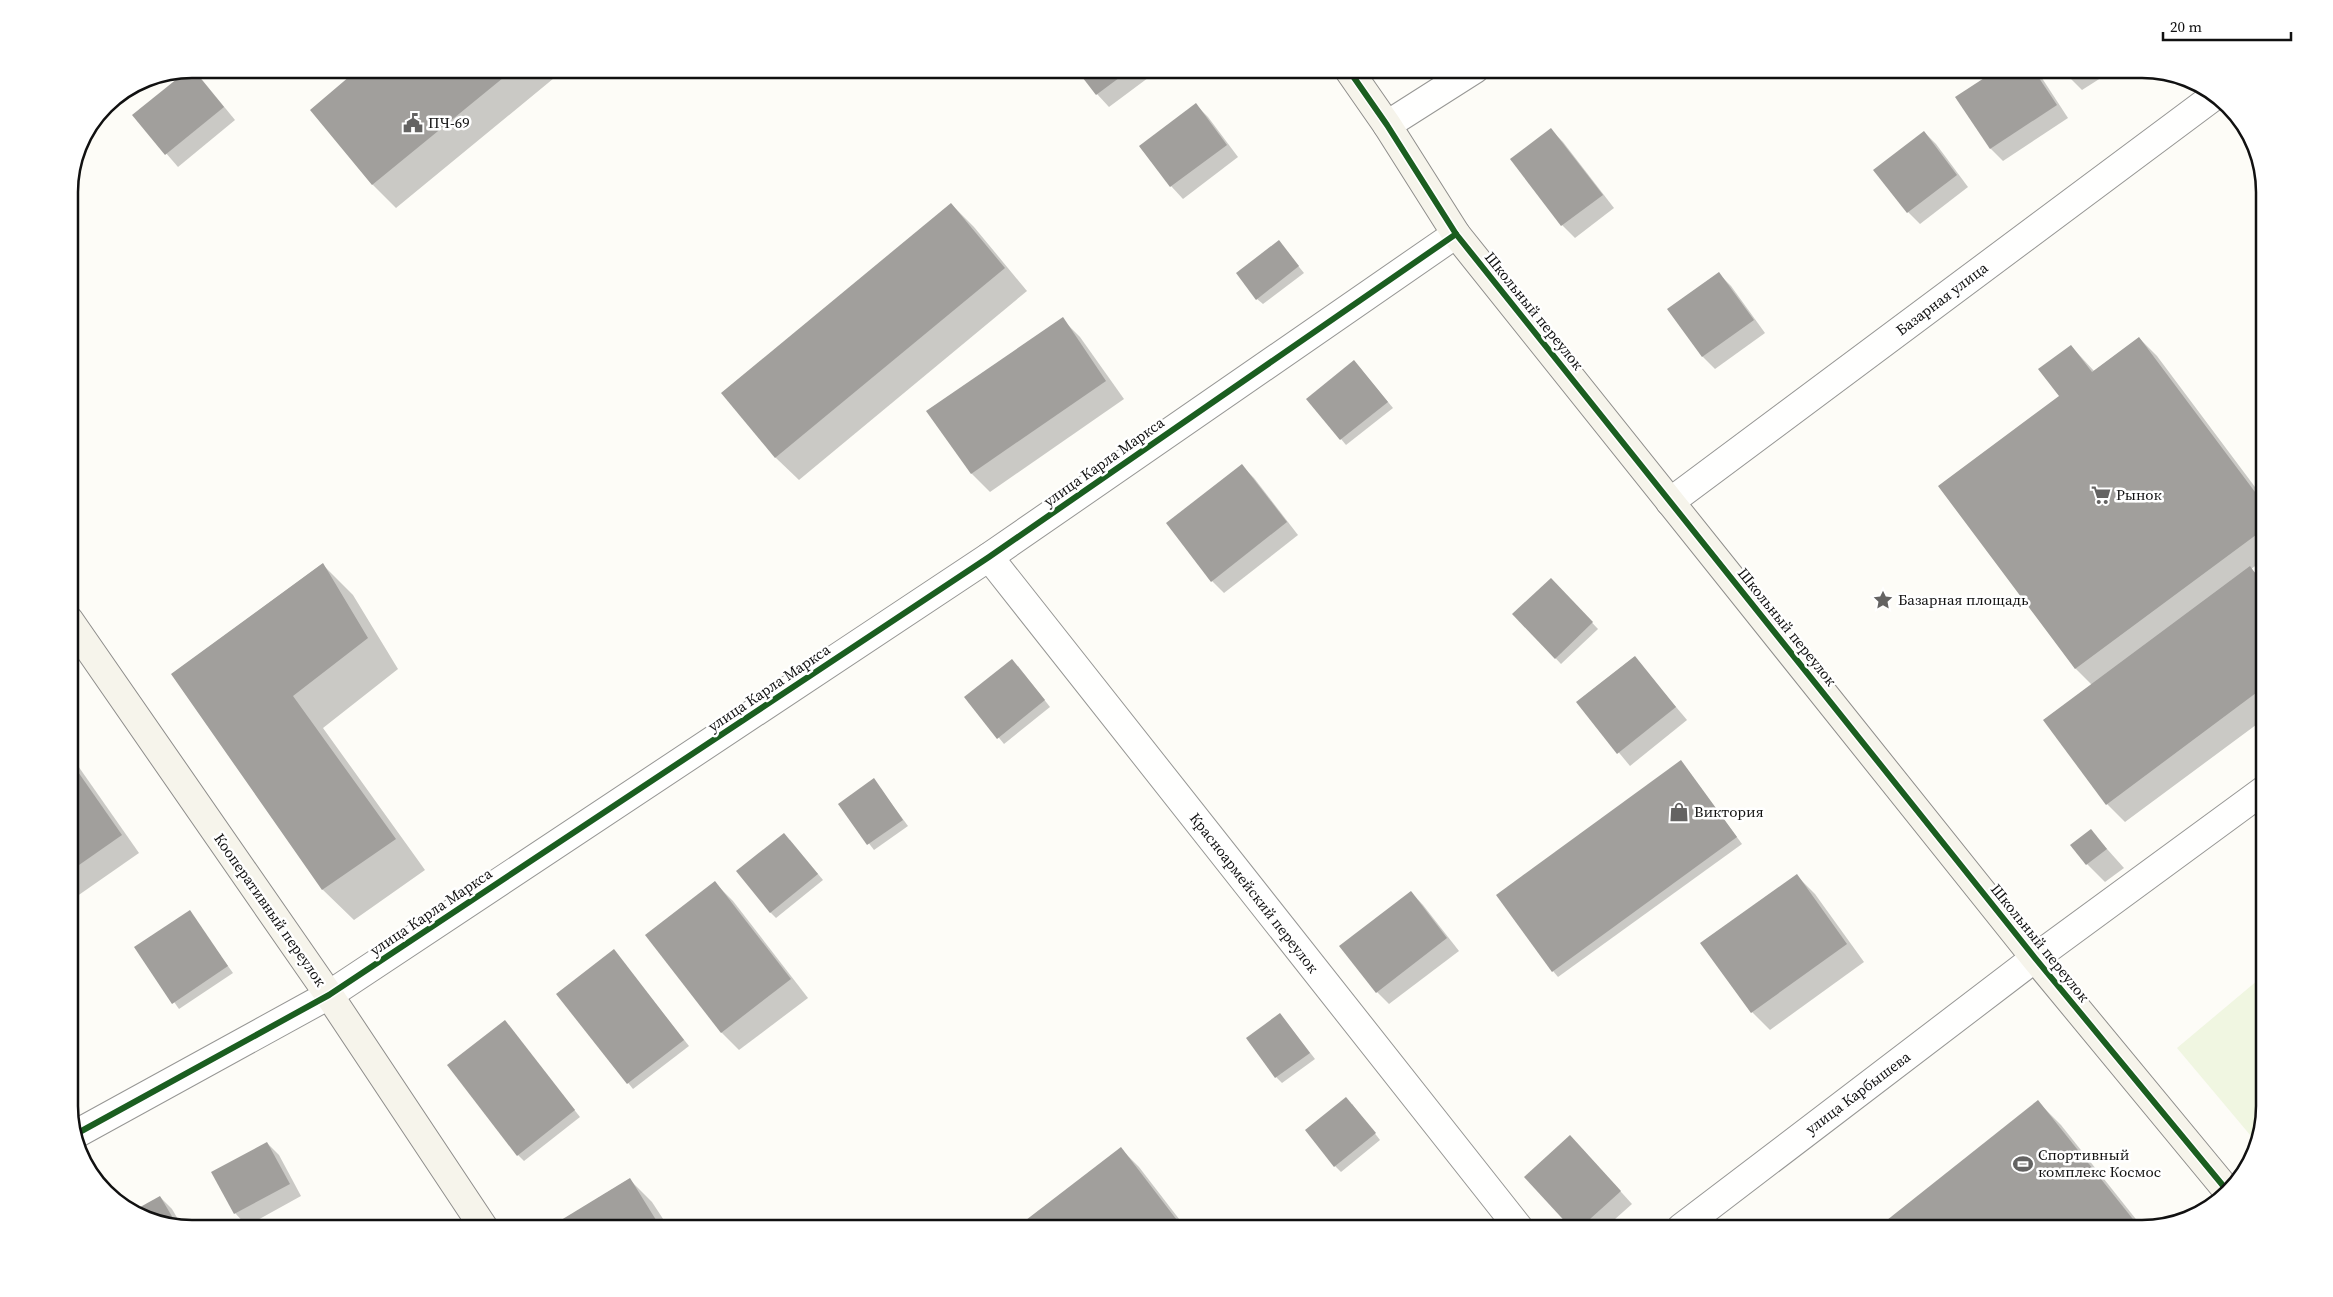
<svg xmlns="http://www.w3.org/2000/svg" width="2333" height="1297" font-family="'Source Serif 4',serif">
  <rect width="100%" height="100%" fill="#fdfcf7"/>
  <polygon fill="#f0f6e1" points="2264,975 2264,1105 2256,1142 2177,1048"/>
  <g fill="#0003">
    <polygon points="190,69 203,81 235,120 178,167 134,116"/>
    <polygon points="346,69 565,69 396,208 373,185 312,110 352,77"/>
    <polygon points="1078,69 1160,69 1109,107 1097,94"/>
    <polygon points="2001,69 2036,69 2068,118 2003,161 1991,149 1957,97"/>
    <polygon points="2061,69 2115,69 2082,90"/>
    <polygon points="1196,105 1208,117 1238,157 1183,199 1171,186 1140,147"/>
    <polygon points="1551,130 1563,142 1614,208 1575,238 1562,225 1512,159"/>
    <polygon points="1924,132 1936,144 1968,187 1920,224 1908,212"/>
    <polygon points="951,204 974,227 1027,291 799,480 776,458 722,393"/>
    <polygon points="1279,242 1304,273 1263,304 1257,299"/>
    <polygon points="1719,274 1731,286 1765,333 1715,369 1703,357 1669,309"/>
    <polygon points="1062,319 1080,337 1124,399 990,492 972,474 928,412"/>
    <polygon points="2139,338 2157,356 2264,499 2264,560 2251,569 2264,582 2264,719 2125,822 2107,804 2044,720 2092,685 2076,669 1940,487 2061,396 2071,346 2094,371"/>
    <polygon points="1360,368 1393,408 1346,445 1341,439"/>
    <polygon points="1242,466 1254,478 1298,535 1224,593 1212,581"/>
    <polygon points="322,564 353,595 398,669 323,728 425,870 354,920 323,890 172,674"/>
    <polygon points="1551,579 1598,629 1561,664 1514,614"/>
    <polygon points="1634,657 1687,720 1630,766 1577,702"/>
    <polygon points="1018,666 1050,707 1004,744 966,697"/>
    <polygon points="69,753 139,853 73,899 69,895"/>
    <polygon points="1686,768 1742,844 1558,977 1553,971"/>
    <polygon points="874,780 908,826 874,850 839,804"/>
    <polygon points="2091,831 2124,868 2105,882 2087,864"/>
    <polygon points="790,840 823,880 776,918 770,912"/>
    <polygon points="1797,876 1815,894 1864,962 1770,1030 1752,1012"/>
    <polygon points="715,883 733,901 808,998 739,1050 721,1032"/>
    <polygon points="1411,892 1423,905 1459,951 1389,1004 1377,992"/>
    <polygon points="189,912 233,973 179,1009 136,948"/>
    <polygon points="614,951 689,1046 633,1089 558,995"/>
    <polygon points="1280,1014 1315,1059 1282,1083 1276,1077"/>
    <polygon points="510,1028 580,1117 524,1161 518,1155"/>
    <polygon points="2038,1102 2061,1125 2143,1228 1879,1228"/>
    <polygon points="1352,1104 1380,1140 1341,1172 1335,1166"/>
    <polygon points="267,1143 279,1155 301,1196 247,1226 235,1213"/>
    <polygon points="1121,1149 1139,1167 1186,1228 1033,1228 1027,1221"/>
    <polygon points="1582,1149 1632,1204 1605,1228 1573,1228 1526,1177"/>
    <polygon points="629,1179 652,1202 669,1228 550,1228"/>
    <polygon points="160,1197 172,1209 182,1226 137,1215 134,1212"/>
  </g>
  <g fill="#a19f9c">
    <polygon points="193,69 224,107 165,155 132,115 188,70"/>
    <polygon points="344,69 514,69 372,185 310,110 350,76"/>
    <polygon points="1076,69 1131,69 1096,95"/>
    <polygon points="1998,69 2033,69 2057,105 1990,149 1955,97"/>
    <polygon points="1196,103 1227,145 1170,187 1139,146"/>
    <polygon points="1551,128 1603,195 1561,226 1510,159"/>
    <polygon points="1924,131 1957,175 1907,213 1873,170"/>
    <polygon points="951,203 1005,268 775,458 721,393"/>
    <polygon points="1279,240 1299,266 1256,300 1236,273"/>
    <polygon points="1719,272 1754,320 1702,357 1667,309"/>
    <polygon points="1063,317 1106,381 971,474 926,411"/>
    <polygon points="2139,337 2264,504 2264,529 2075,669 1938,486 2059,396 2038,369 2071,345 2092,372"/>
    <polygon points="1354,360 1388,402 1340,440 1306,399"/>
    <polygon points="1242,464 1287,522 1211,582 1166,523"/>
    <polygon points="323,563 368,638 293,696 396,839 322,890 171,674"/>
    <polygon points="2250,566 2264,585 2264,687 2106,805 2043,720"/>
    <polygon points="1551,578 1593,622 1555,659 1512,614"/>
    <polygon points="1635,656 1676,707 1617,754 1576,702"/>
    <polygon points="1012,659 1045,700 997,739 964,697"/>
    <polygon points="69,759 122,835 69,872"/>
    <polygon points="1681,760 1737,837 1552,972 1496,895"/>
    <polygon points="874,778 903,820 867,845 838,804"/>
    <polygon points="2091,829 2107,849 2086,865 2070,845"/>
    <polygon points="784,833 818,874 770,913 736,871"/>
    <polygon points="1797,874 1847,944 1751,1013 1700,943"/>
    <polygon points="715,881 791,979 721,1033 645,935"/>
    <polygon points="1411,891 1447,938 1376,993 1339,946"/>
    <polygon points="190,910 228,966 172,1004 134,947"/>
    <polygon points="614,949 684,1040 627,1084 556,994"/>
    <polygon points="1280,1013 1310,1053 1275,1078 1246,1038"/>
    <polygon points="505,1020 575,1110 517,1156 447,1065"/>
    <polygon points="1346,1097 1376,1133 1334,1167 1305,1130"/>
    <polygon points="2038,1100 2140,1228 1877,1228"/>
    <polygon points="1570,1135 1621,1191 1580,1228 1571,1228 1524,1177"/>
    <polygon points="267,1142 290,1184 234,1214 211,1172"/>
    <polygon points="1121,1147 1183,1228 1032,1228 1026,1220"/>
    <polygon points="630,1178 661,1228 548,1228"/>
    <polygon points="160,1196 177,1225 137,1215 133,1211"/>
  </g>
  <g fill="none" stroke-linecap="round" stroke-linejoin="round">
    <defs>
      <g id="street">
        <polyline points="1387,125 1475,69"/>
        <polyline points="1670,502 2213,97"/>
        <polyline points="989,557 1519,1228"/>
        <polyline points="76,1134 329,995 989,557 1456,234"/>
        <polyline points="1681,1228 2035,958 2264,790"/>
      </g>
      <g id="secondary">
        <polyline points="1348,69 1387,125 1456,234 2035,958 2225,1188"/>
        <polyline points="69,620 329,995 484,1228"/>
      </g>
    </defs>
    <use href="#street" stroke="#979795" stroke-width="30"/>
    <use href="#secondary" stroke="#8e8d8b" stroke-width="30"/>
    <use href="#street" stroke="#fffffe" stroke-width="28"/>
    <use href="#secondary" stroke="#f6f4eb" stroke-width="28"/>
    <defs>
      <g id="cycleway">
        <polyline points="1348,69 1387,125 1456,234 2035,958 2225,1188"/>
        <polyline points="76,1134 329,995 989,557 1456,234"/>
      </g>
    </defs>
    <use href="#cycleway" stroke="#fff" stroke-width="9"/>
    <use href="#cycleway" stroke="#1b5e20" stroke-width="6"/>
  </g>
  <defs>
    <symbol id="civic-bare" viewBox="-9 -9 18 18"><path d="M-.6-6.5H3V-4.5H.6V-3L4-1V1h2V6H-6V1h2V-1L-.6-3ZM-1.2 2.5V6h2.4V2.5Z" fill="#646362" stroke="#fff" stroke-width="2.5" paint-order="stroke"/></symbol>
    <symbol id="supermarket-bare" viewBox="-9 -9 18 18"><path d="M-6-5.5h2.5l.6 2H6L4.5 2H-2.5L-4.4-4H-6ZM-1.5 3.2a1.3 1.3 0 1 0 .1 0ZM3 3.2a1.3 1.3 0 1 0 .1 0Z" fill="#646362" stroke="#fff" stroke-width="2.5" paint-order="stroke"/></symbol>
    <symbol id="sight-bare" viewBox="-9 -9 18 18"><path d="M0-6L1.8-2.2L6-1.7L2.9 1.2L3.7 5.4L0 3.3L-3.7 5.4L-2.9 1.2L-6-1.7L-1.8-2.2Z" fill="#646362" stroke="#fff" stroke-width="2.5" paint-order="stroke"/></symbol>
    <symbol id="shop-bare" viewBox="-9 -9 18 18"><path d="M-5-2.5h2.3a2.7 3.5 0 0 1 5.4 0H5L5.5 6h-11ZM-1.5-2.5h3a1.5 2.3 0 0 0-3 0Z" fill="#646362" stroke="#fff" stroke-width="2.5" paint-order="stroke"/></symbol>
    <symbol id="stadium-bare" viewBox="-9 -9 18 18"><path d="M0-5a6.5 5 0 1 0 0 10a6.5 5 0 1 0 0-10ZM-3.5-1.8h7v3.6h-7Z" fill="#646362" stroke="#fff" stroke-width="2.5" paint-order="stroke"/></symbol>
  </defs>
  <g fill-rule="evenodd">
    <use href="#civic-bare" x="399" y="109" width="28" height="28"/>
    <use href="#supermarket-bare" x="2087" y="481" width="28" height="28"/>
    <use href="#sight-bare" x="1869" y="586" width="28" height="28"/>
    <use href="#shop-bare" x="1665" y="798" width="28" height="28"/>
    <use href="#stadium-bare" x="2009" y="1150" width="28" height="28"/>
  </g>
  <g text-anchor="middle" stroke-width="5" stroke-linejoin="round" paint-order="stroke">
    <g font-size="15" fill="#111" stroke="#fff" text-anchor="start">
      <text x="428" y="128">ПЧ-69</text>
      <text x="2116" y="500">Рынок</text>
      <text x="1898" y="605">Базарная площадь</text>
      <text x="1694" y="817">Виктория</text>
      <text x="2038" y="1160">Спортивный<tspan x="2038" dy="17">комплекс Космос</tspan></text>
    </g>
    <g font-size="15" fill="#111" stroke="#fff">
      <text transform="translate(1942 299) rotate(-37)" y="5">Базарная улица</text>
      <text transform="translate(1534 311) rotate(51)" y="5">Школьный переулок</text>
      <text transform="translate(1104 462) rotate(-35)" y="5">улица Карла Маркса</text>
      <text transform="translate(1787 627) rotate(51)" y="5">Школьный переулок</text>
      <text transform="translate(769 688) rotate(-34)" y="5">улица Карла Маркса</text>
      <text transform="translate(1254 893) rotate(52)" y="5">Красноармейский переулок</text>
      <text transform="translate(270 910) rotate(55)" y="5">Кооперативный переулок</text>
      <text transform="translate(431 912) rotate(-34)" y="5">улица Карла Маркса</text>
      <text transform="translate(2040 943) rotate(51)" y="5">Школьный переулок</text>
      <text transform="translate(1858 1093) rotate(-37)" y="5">улица Карбышева</text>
    </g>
  </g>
  <path d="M0 0H2333V1297H0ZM192 78H2142A114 114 0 0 1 2256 192V1106A114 114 0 0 1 2142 1220H192A114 114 0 0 1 78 1106V192A114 114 0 0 1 192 78Z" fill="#fff" fill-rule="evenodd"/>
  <path fill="none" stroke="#111" stroke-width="2.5" d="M192 78H2142A114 114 0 0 1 2256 192V1106A114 114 0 0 1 2142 1220H192A114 114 0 0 1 78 1106V192A114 114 0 0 1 192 78Z"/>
  <path d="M2163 32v8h128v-8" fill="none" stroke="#111111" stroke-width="2.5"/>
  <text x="2170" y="32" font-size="15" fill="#111111" stroke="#ffffff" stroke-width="4" paint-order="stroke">20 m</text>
</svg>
